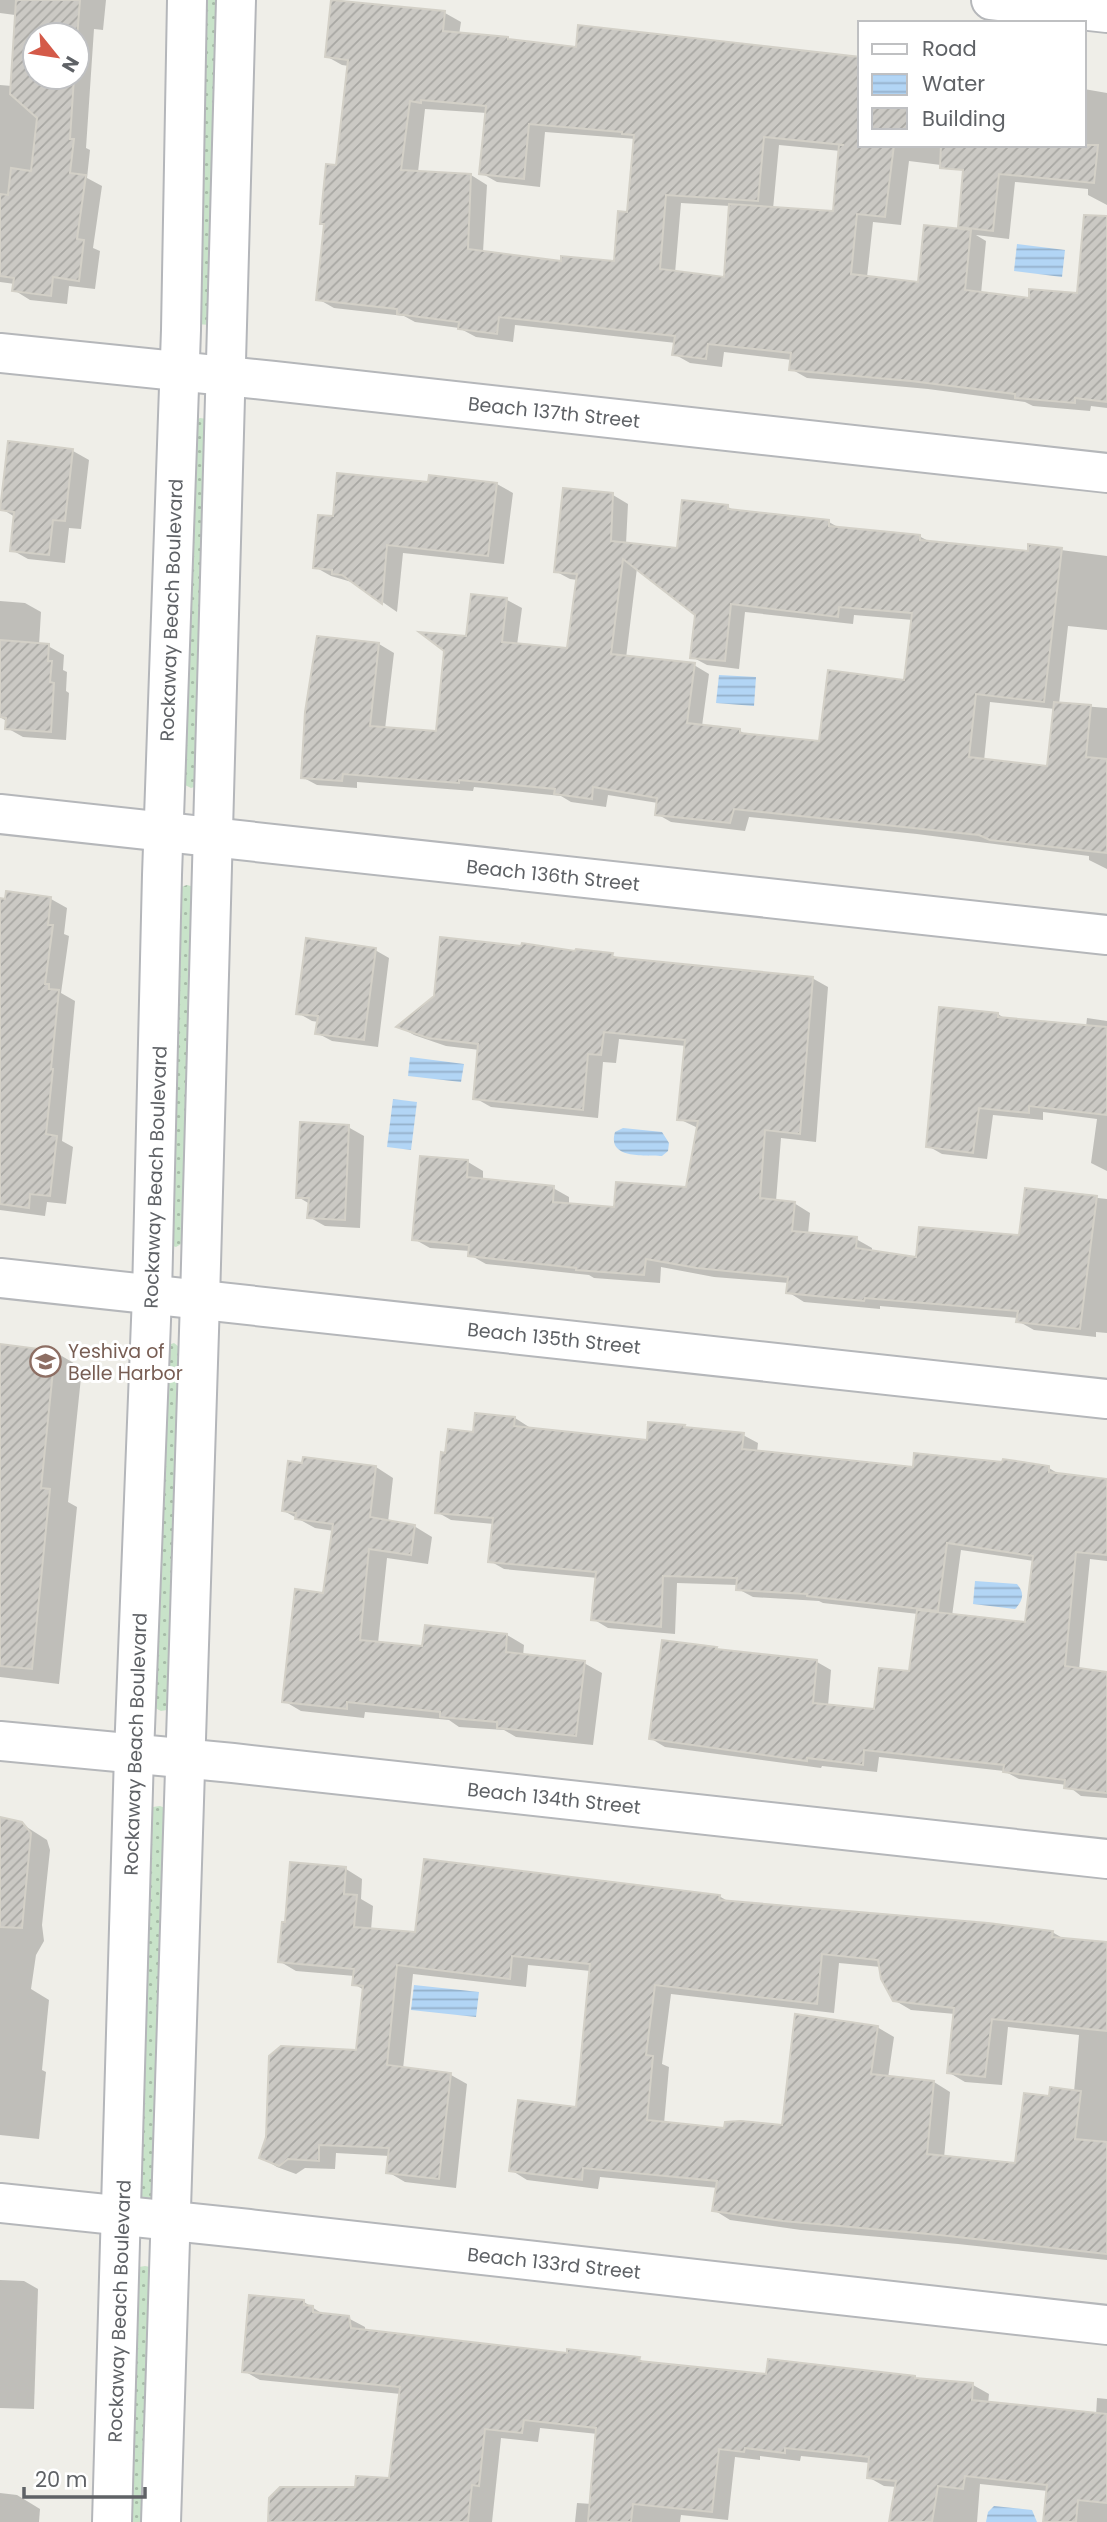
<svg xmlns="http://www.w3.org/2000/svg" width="1107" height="2522" font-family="Poppins,sans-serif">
  <defs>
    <pattern id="grass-dots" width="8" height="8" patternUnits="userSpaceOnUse" patternTransform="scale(1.75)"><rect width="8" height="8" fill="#c8e3c9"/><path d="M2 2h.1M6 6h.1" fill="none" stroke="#a6bba7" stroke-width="1.8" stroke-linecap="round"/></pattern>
    <pattern id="water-rules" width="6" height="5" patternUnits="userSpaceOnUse" patternTransform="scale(1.75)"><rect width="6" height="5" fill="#b2d5f5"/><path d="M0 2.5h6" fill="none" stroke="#94b0ca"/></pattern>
    <pattern id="building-hatch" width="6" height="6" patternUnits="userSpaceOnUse" patternTransform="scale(1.75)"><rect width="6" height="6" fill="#cbc9c4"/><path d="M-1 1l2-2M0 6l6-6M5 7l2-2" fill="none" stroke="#a8a7a3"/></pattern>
  </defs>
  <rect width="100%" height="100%" fill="#efeee8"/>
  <g fill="url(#grass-dots)">
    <polygon points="204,0 224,0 209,325 198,324"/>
    <polygon points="200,418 207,419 197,786 191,788 185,785 180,779 196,420"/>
    <polygon points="187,885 194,887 186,1241 176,1247 170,1245 177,892 181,887"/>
    <polygon points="174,1343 183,1350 171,1705 167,1710 161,1711 155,1708 168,1345"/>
    <polygon points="160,1806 165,1808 154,2196 151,2202 137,2201 150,1812 153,1807"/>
    <polygon points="145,2266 150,2267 148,2522 127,2522 135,2272 139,2267"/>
  </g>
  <g fill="url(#water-rules)">
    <polygon points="1017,244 1065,250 1062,277 1014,271"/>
    <polygon points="719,675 756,677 754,706 716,703"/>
    <polygon points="410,1057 464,1064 461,1082 408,1076"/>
    <polygon points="393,1099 417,1102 411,1150 387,1147"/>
    <path d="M 623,1128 L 662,1132 L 669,1143 L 668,1151 L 662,1156 C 643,1155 607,1159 615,1132 Z"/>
    <path d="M 975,1581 L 1017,1584 C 1025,1593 1023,1601 1015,1609 L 973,1604 Z"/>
    <polygon points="414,1985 479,1992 476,2017 411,2010"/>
    <polygon points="994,2506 1032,2510 1037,2522 986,2522 988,2512"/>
  </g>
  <g fill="#0003" fill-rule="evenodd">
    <path d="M 0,0 L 106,0 L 103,30 L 94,29 L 86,148 L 90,150 L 87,178 L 102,186 L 93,248 L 100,251 L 95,289 L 69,286 L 67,304 L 30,300 L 14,290 L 15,284 L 0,282 L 0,85 L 12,86 L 15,15 L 0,13 ZM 35,35 L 77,35 L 77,77 L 35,77 Z"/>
    <path d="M 445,13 L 461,22 L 459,35 L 578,49 L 620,31 L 860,59 L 860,145 L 1084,145 L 1084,89 L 1107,93 L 1107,205 L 1088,195 L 1088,189 L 1015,182 L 1009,239 L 976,235 L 986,241 L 981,294 L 1030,300 L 1107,292 L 1107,408 L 1091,406 L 1090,411 L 1033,406 L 1025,402 L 928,389 L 807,378 L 791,369 L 792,360 L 724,352 L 722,367 L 690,363 L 674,354 L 676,343 L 515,325 L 513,342 L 476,337 L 459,328 L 415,322 L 404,316 L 334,308 L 318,299 L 325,225 L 322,223 L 337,167 L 349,66 L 342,65 L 326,56 ZM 425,109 L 487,113 L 481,173 L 497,182 L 540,187 L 545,132 L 636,139 L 628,214 L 615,263 L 562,262 L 483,252 L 487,185 L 471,175 L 418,172 ZM 779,145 L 841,151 L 834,213 L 773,209 ZM 909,161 L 965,168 L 960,226 L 969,231 L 919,284 L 867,277 L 873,222 L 901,225 ZM 681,203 L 730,206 L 725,279 L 675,273 Z"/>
    <polygon points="73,451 89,460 81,529 69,528 65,563 28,559 12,550 15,517 2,509"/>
    <polygon points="430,477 497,484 513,493 504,564 403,553 397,612 355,583 331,576 315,567 335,518 429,484"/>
    <path d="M 613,495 L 628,504 L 626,544 L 678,550 L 728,507 L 737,512 L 829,522 L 841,529 L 919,536 L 932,543 L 1029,553 L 1030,546 L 1107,556 L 1107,630 L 1068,626 L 1059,704 L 1107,708 L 1107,869 L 1089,860 L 1089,856 L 917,834 L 749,817 L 745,831 L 671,822 L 657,814 L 658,803 L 608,795 L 606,807 L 571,802 L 561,796 L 474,787 L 473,791 L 357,782 L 357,788 L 317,785 L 302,777 L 318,638 L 379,644 L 394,653 L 385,729 L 438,733 L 468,638 L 507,600 L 522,608 L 517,645 L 569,650 L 578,580 L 570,579 L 555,571 ZM 637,568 L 697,615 L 692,657 L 707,665 L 739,669 L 745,612 L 853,624 L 854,615 L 913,620 L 905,682 L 820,743 L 747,735 L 740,731 L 702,726 L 709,674 L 694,665 L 626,658 ZM 990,702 L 1055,709 L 1049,768 L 984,761 Z"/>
    <polygon points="0,601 25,603 41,612 39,645 48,646 64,655 63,670 67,672 66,691 69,693 66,740 23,737 7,728 8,722 0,717"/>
    <polygon points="7,893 51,899 67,908 64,934 69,936 61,993 75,1001 62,1141 73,1147 66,1204 47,1202 45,1216 0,1210 0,900 6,901"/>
    <polygon points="375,950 389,958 378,1047 332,1041 317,1033 319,1022 312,1021 298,1013"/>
    <polygon points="577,953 612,955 619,959 812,978 828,987 816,1142 781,1138 776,1201 794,1203 810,1213 808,1234 856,1239 872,1248 872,1252 918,1259 1020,1237 1026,1190 1107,1199 1107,1333 1096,1332 1096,1337 1034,1330 1018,1321 1019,1318 880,1306 880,1309 804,1302 788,1292 789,1283 714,1277 661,1267 660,1283 594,1278 589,1275 486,1264 470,1255 470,1251 430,1248 414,1239 468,1162 483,1171 483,1180 553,1188 569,1197 569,1205 615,1209 687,1189 698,1128 679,1119 686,1046 619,1039 616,1063 603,1062 598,1118 491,1107 475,1098 480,1050 446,1046 414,1035 399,1026"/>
    <polygon points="998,1014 1007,1020 1086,1027 1087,1018 1107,1021 1107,1171 1091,1163 1097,1119 1043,1112 1043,1120 993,1115 987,1159 942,1154 928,1146"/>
    <polygon points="348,1127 364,1136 360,1228 325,1226 309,1217 310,1204 298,1197"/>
    <polygon points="0,1346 55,1352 82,1368 68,1502 77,1507 59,1684 0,1677"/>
    <path d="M 515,1418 L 529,1427 L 529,1429 L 648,1441 L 743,1435 L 758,1443 L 757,1452 L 915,1469 L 1049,1468 L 1062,1476 L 1107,1481 L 1107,1561 L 1090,1559 L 1079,1670 L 1107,1674 L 1107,1798 L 1081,1796 L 1067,1785 L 1019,1779 L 1004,1771 L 879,1757 L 877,1772 L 822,1766 L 821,1768 L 665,1747 L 650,1738 L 716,1649 L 721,1652 L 817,1662 L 831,1670 L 828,1706 L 876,1710 L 911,1673 L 918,1614 L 823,1603 L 819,1601 L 753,1597 L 738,1589 L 738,1585 L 677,1583 L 675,1634 L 608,1628 L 593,1619 L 598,1578 L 504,1569 L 490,1561 L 494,1524 L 451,1520 L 437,1512 L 475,1434 ZM 961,1550 L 1034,1561 L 1027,1624 L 952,1616 Z"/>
    <polygon points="376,1467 393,1478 388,1522 414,1526 432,1537 428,1564 387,1558 378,1643 424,1648 507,1635 524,1645 523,1656 584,1663 602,1673 593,1745 516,1737 504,1730 459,1727 449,1720 365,1712 364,1718 301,1711 284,1701 325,1595 334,1531 315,1528 284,1511"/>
    <polygon points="0,1824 22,1824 47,1840 50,1850 42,1925 44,1941 36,1955 31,1989 49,2000 42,2070 46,2072 39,2139 0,2135"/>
    <path d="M 346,1869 L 362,1879 L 361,1899 L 373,1906 L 371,1930 L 417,1934 L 719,1896 L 731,1903 L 1052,1932 L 1066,1940 L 1107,1944 L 1107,2260 L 958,2244 L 801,2230 L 730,2220 L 714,2210 L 718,2188 L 600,2177 L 598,2189 L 527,2180 L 511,2170 L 577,2109 L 591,1971 L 528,1965 L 526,1987 L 413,1974 L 403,2069 L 451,2075 L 467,2084 L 456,2188 L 405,2182 L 388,2172 L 390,2156 L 336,2153 L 335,2169 L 305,2168 L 296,2174 L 277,2167 L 261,2157 L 358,2052 L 364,1990 L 354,1984 L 355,1976 L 296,1971 L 279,1961 ZM 839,1963 L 881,1967 L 894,2000 L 911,2010 L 955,2014 L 948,2072 L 965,2082 L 1002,2085 L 1008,2027 L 1079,2035 L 1074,2092 L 1050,2098 L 1017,2165 L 944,2158 L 950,2092 L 934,2082 L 888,2078 L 894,2037 L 877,2027 L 784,2127 L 725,2130 L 664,2124 L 669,2067 L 662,2064 L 671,1994 L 834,2013 Z"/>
    <polygon points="0,2280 24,2281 38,2289 34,2409 0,2408"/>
    <polygon points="304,2302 326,2316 348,2318 365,2327 365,2331 568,2355 639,2359 647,2364 768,2376 915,2378 919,2380 973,2385 989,2394 988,2404 1096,2415 1097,2398 1107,2399 1107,2522 1044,2522 1048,2491 980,2484 977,2522 891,2522 897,2487 884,2486 868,2477 870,2463 801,2456 800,2461 760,2456 760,2460 735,2457 728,2520 681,2515 680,2522 575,2522 577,2503 592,2504 598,2434 540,2428 538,2442 501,2438 492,2522 269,2522 357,2489 390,2479 401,2394 260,2380 244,2371"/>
    <polygon points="0,2493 17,2495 40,2509 39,2522 0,2522"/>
  </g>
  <g fill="url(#building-hatch)" stroke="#d3d0c7" stroke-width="2" fill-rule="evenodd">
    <polygon points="16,0 80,0 77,38 77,35 35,35 35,77 74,77 70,139 74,139 70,173 86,175 77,239 84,240 79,281 53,277 51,296 12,291 14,278 0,276 0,194 8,195 11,168 31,171 37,118 10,94"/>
    <path d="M 331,0 L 445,11 L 443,31 L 508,37 L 508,39 L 576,47 L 578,25 L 860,57 L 860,145 L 894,145 L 885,217 L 857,214 L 851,274 L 918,282 L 924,225 L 971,230 L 965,290 L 1029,298 L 1029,289 L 1077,293 L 1084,215 L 1107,216 L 1107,402 L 1075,398 L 1075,403 L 1015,398 L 1015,394 L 911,381 L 789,370 L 791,353 L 708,344 L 706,359 L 672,355 L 675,336 L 499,317 L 497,334 L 458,329 L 459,322 L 397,314 L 397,309 L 316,300 L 324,224 L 320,224 L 326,164 L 336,165 L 348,60 L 325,57 ZM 421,100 L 486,106 L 479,174 L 524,179 L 529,124 L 622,132 L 622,134 L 634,135 L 627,212 L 618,211 L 614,261 L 561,256 L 561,261 L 468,249 L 471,174 L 401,170 L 410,101 L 421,103 ZM 764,137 L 844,145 L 839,145 L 833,211 L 729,204 L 724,277 L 660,269 L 666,195 L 758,201 Z"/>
    <polygon points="941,145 1098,145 1094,183 999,174 993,231 958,227 963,170 940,168"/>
    <polygon points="8,441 73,449 65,521 53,520 49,555 10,551 14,512 0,510"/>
    <polygon points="337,473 428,482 429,475 497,483 488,556 387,545 382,604 342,575 332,574 332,570 313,568 318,515 333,516"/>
    <path d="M 563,488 L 613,493 L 611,541 L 677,548 L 682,500 L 728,505 L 728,509 L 829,520 L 829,526 L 920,535 L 920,540 L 1028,551 L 1028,544 L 1062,548 L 1044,702 L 976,694 L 969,757 L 1047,766 L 1054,702 L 1091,705 L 1086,757 L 1107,759 L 1107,853 L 990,840 L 979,835 L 734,809 L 730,823 L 655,815 L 657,798 L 593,787 L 592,799 L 554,794 L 555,789 L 459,780 L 459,783 L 343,774 L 342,781 L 301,778 L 305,712 L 317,636 L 379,643 L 370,726 L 436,731 L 444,651 L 419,632 L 466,636 L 471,594 L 507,598 L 502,642 L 567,648 L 577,574 L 554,572 ZM 623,559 L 695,615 L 690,658 L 725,661 L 731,604 L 838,617 L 839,607 L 912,613 L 904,680 L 828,670 L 819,741 L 740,733 L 740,729 L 687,723 L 695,663 L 611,654 Z"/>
    <polygon points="0,640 49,644 48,661 52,661 50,682 54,683 51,732 5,729 6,718 0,717"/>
    <polygon points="6,891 51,897 48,925 53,925 45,984 49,984 49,989 59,990 51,1069 53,1069 46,1134 57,1136 50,1196 30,1194 29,1208 0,1204 0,898 5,899"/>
    <polygon points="440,937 521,946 522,943 575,951 576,949 613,953 612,957 813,977 800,1134 765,1130 760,1198 795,1202 792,1231 857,1237 856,1248 916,1257 919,1227 1019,1235 1025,1188 1097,1196 1080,1329 1016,1322 1018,1311 865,1298 864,1301 786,1293 788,1277 697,1268 646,1259 644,1275 576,1270 576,1268 468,1256 469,1245 412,1240 420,1156 468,1160 467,1177 554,1186 553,1202 614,1207 616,1182 686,1187 698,1121 677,1120 685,1040 604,1032 601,1055 588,1054 583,1110 473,1099 478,1044 428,1038 396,1027 434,996"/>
    <polygon points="306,938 376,948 364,1040 315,1034 318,1016 296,1014"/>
    <polygon points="939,1007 998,1013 998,1017 1107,1027 1107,1115 1029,1106 1029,1113 979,1108 973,1153 926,1147"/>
    <polygon points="300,1122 349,1125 345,1220 307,1218 309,1198 296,1198"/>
    <polygon points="0,1344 55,1351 41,1488 50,1489 32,1669 0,1666"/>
    <polygon points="475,1413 515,1417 514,1426 647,1440 648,1422 685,1425 684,1427 744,1433 742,1449 913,1467 914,1453 1002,1462 1003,1459 1049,1466 1049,1472 1107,1479 1107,1555 1076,1552 1065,1666 1107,1672 1107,1793 1064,1788 1065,1780 1003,1772 1004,1765 864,1750 863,1765 807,1758 807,1761 649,1739 662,1640 717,1647 716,1649 817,1660 813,1703 874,1709 879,1668 909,1671 917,1610 1025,1622 1033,1556 947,1543 938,1611 807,1596 807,1594 736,1590 737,1578 663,1576 661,1627 591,1620 596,1572 488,1562 493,1518 435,1513 441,1452 445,1453 448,1429 473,1432"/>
    <polygon points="303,1457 376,1466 370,1517 415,1525 411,1555 369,1549 360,1640 422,1646 425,1625 507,1634 506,1652 585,1661 576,1736 497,1728 497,1722 440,1717 440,1712 347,1702 347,1709 282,1702 295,1589 323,1593 333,1524 295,1519 296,1513 282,1511 288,1461 302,1463"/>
    <polygon points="0,1817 22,1822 31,1833 22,1928 0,1927"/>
    <polygon points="424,1859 720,1895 719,1900 988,1923 1053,1931 1052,1937 1107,1942 1107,2031 992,2019 985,2077 947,2073 954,2008 893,2001 881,1979 878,1960 822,1954 817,2004 655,1985 646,2055 653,2056 647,2120 724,2128 725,2122 741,2121 782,2125 795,2014 878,2026 871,2074 934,2081 927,2154 1015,2163 1024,2093 1049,2096 1050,2087 1081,2091 1075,2139 1107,2142 1107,2254 940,2235 783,2221 712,2211 717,2181 583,2168 582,2180 509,2171 518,2100 576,2107 590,1964 512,1956 510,1979 397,1965 387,2065 451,2073 439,2179 386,2173 389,2148 319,2145 319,2161 288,2159 279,2166 259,2158 266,2137 269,2056 281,2046 356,2050 363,1986 352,1985 354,1969 278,1962 282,1922 285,1922 290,1862 346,1867 344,1894 357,1895 354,1927 415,1932"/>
    <polygon points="249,2295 304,2300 304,2305 313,2306 313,2312 349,2316 351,2328 567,2353 567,2349 640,2357 639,2361 766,2374 768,2359 915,2376 915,2378 973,2383 972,2400 1107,2414 1107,2503 1078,2500 1076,2522 1043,2522 1047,2485 965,2476 963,2489 938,2486 932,2522 889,2522 896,2481 867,2478 869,2457 785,2448 785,2453 745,2448 744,2452 719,2449 712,2512 633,2504 631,2522 588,2522 596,2428 524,2420 522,2433 485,2429 479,2486 472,2485 468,2522 268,2522 269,2498 280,2487 355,2487 356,2476 389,2478 400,2387 242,2372"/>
  </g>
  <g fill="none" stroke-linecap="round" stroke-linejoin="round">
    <defs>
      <g id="street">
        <polyline points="991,0 1107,13"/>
        <polyline points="0,353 274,381 1107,473"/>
        <polyline points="0,814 1107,935"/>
        <polyline points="0,1278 1107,1399"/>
        <polyline points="0,1741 233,1763 1107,1859"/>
        <polyline points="0,2203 249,2229 1107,2325"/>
      </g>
      <g id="secondary">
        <polyline points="112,2522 134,1754 152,1295 162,875 181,330 187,0"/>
        <polyline points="161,2522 200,1300 236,0"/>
      </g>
    </defs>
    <use href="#street" stroke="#b5b7ba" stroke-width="42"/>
    <use href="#secondary" stroke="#b4b6ba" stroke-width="42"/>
    <use href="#street" stroke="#fff" stroke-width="38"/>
    <use href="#secondary" stroke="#fff" stroke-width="38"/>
  </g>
  <defs>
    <symbol id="school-ring" viewBox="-11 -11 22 22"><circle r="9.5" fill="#fff" stroke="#8d6e63" stroke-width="1.5"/><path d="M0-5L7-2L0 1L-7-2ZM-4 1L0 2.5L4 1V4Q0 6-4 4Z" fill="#8d6e63"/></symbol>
  </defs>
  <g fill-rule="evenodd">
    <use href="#school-ring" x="28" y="1344" width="35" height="35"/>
  </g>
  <g text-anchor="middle" stroke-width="6" stroke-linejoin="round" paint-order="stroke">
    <g font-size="19" fill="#5f6266" stroke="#fff">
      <text transform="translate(554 412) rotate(6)" y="7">Beach 137th Street</text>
      <text transform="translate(171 610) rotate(-88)" y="7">Rockaway Beach Boulevard</text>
      <text transform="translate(553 875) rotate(6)" y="7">Beach 136th Street</text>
      <text transform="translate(155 1177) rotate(-88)" y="7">Rockaway Beach Boulevard</text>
      <text transform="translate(554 1338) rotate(6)" y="7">Beach 135th Street</text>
      <text transform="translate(135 1744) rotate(-88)" y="7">Rockaway Beach Boulevard</text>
      <text transform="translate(554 1798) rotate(6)" y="7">Beach 134th Street</text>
      <text transform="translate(554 2263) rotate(6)" y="7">Beach 133rd Street</text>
      <text transform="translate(119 2311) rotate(-88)" y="7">Rockaway Beach Boulevard</text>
    </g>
    <g font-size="19" fill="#785e54" stroke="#fff" text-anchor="start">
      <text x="68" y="1358">Yeshiva of<tspan x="68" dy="22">Belle Harbor</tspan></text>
    </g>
  </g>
  <rect x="858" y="21" width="228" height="126" fill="#ffffff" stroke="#bfc0c2" stroke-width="2"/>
  <rect x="872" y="44" width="35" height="10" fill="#ffffff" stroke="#bfc0c2" stroke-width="2"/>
  <text x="922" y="56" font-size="21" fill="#5f6266">Road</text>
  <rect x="872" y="74" width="35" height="21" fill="url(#water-rules)" stroke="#bfc0c2" stroke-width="2"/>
  <text x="922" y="91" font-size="21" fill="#5f6266">Water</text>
  <rect x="872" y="108" width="35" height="21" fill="url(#building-hatch)" stroke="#bfc0c2" stroke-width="2"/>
  <text x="922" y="126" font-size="21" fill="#5f6266">Building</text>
  <g transform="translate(56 56) rotate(120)"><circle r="33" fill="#ffffff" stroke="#bfc0c2" stroke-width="2"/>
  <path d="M0-5L12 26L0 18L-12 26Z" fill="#d45a49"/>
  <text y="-10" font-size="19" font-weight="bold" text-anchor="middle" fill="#5f6266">N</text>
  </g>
  <path d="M24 2487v10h121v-10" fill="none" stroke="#5f6266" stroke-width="3.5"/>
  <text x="35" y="2487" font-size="21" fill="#5f6266" stroke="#ffffff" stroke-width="5" paint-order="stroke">20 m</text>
</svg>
